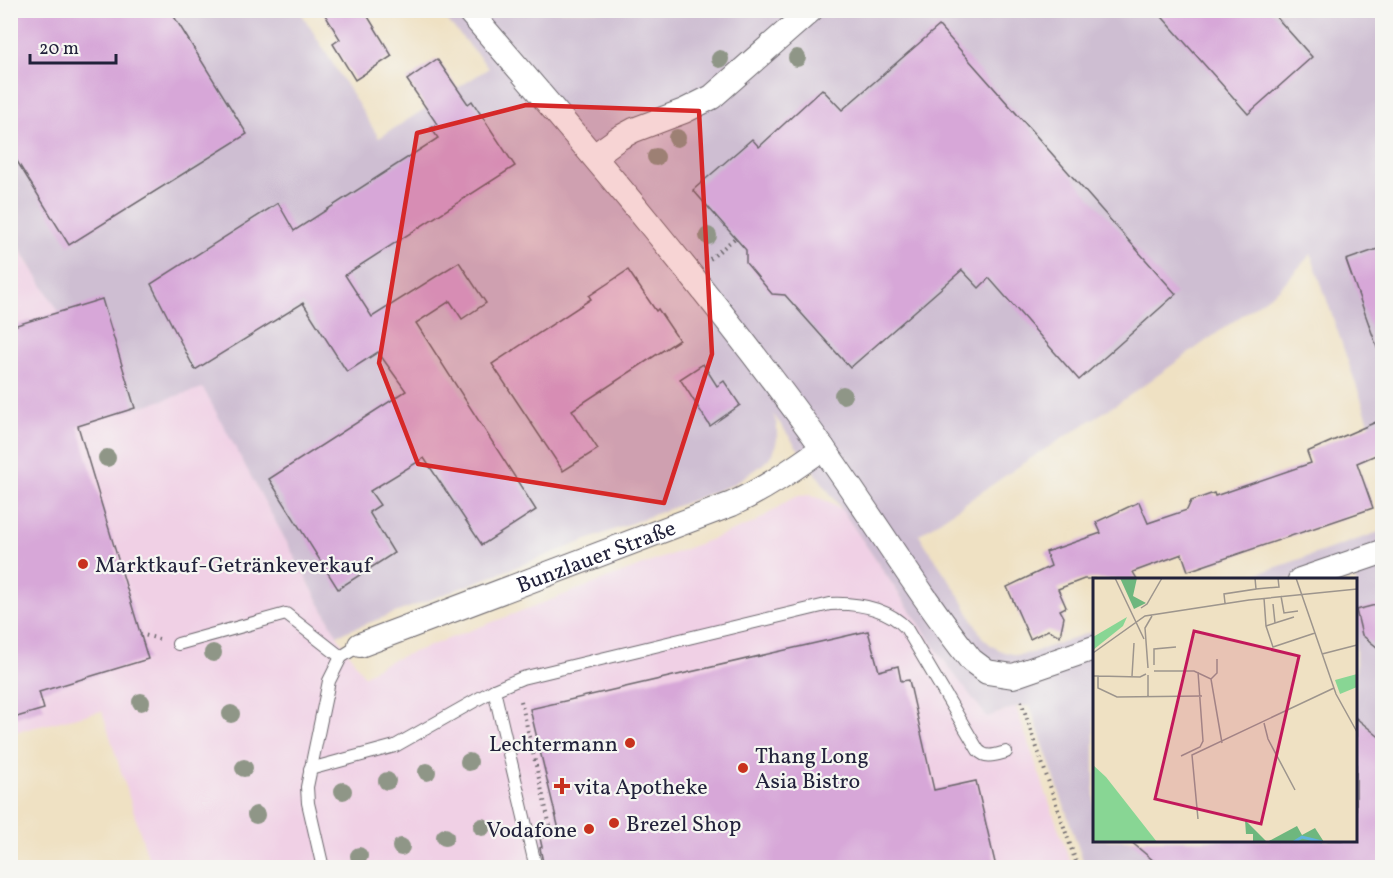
<svg xmlns="http://www.w3.org/2000/svg" width="1393" height="878" font-family="Vollkorn,serif">
  <rect width="100%" height="100%" fill="#f6f6f2"/>
  <filter id="ink" filterUnits="userSpaceOnUse"><feTurbulence type="fractalNoise" baseFrequency=".0167" numOctaves="2"/><feDisplacementMap in="SourceGraphic" scale="12" xChannelSelector="R" yChannelSelector="G"/><feConvolveMatrix kernelMatrix="1 2 1 2 8 2 1 2 1" color-interpolation-filters="sRGB"/></filter>
  <filter id="wash" filterUnits="userSpaceOnUse"><feTurbulence type="fractalNoise" baseFrequency=".008" numOctaves="4" result="noise"/><feDisplacementMap in="SourceGraphic" scale="24" xChannelSelector="R" yChannelSelector="G"/><feGaussianBlur stdDeviation="1.35" result="paint"/><feColorMatrix in="noise" values="0 0 0 0 0 0 0 0 0 0 0 0 0 0 0 0 0 1.4 0 .05"/><feComposite in="paint" operator="in"/></filter>
  <g filter="url(#wash)">
    <rect width="100%" height="100%" fill="#efe1c3"/>
    <g fill="#f0d0e5">
      <polygon points="10,234 60,312 10,327"/>
      <polygon points="203,387 337,635 364,676 377,667 392,660 754,523 789,500 798,496 811,495 832,503 842,510 950,669 997,714 1016,707 1072,867 151,867 102,711 11,733 10,446"/>
    </g>
    <polygon fill="#cebed2" points="11,11 300,11 379,138 489,68 439,11 1382,11 1382,460 1311,254 1279,289 1123,400 1028,460 919,535 959,595 982,637 992,646 1004,652 1017,655 1031,653 1094,631 1094,840 1356,840 1356,580 1242,579 1382,531 1382,867 1085,867 1030,706 1016,707 987,717 950,669 842,510 773,414 777,425 777,440 773,454 763,464 732,485 337,635 203,388 11,446 59,312 11,234"/>
    <g id="blocks">
      <g fill="#d7a7d8">
        <polygon points="10,10 170,10 247,134 69,245 10,150"/>
        <polygon points="322,10 364,10 392,56 355,80 333,44 340,39"/>
        <polygon points="1156,10 1270,10 1312,57 1248,114"/>
        <polygon points="939,26 1176,294 1079,380 989,278 979,288 962,270 850,368 785,295 772,294 746,263 746,250 693,190 752,139 759,147 822,89 842,110"/>
        <polygon points="437,59 468,104 472,101 515,166 345,275 372,317 459,262 486,303 462,319 450,301 416,323 536,510 482,545 424,458 370,491 380,505 369,512 394,553 338,589 269,479 406,391 378,352 347,372 303,303 195,370 151,284 278,203 294,231 438,138 431,128 437,124 407,80"/>
        <polygon points="1383,247 1383,353 1379,353 1346,260"/>
        <polygon points="628,270 656,311 658,309 679,340 572,410 598,449 563,471 492,364 591,299 589,296"/>
        <polygon points="102,299 135,408 78,426 148,659 39,692 44,709 10,719 10,327"/>
        <polygon points="703,364 717,386 724,381 740,405 710,426 680,379"/>
        <polygon points="1383,419 1383,452 1357,463 1373,508 1188,571 1182,554 1133,572 1137,579 1084,579 1058,589 1066,607 1060,610 1064,617 1060,636 1048,630 1030,639 1007,587 1051,566 1046,552 1101,533 1096,522 1139,502 1148,523 1187,510 1191,501 1214,493 1215,496 1311,463 1307,452"/>
        <polygon points="1383,603 1383,652 1362,635 1356,610"/>
        <polygon points="868,631 879,671 898,666 901,681 909,680 934,790 976,781 996,867 544,867 540,848 542,847 540,838 560,834 530,709"/>
        <polygon points="1356,718 1383,740 1383,867 1161,867 1129,840 1356,840"/>
      </g>
    </g>
  </g>
  <g filter="url(#ink)">
    <use href="#blocks" fill-opacity="0" stroke="#6a656b" stroke-width="1.5"/>
    <g fill="none" stroke-linecap="round" stroke-linejoin="round">
      <defs>
        <g id="service">
          <polyline points="178,644 286,614 341,657"/>
          <polyline points="494,690 536,868"/>
          <path d="M 310,769 L 395,746 L 494,690 L 522,678 L 830,604 C 857,603 887,608 906,628 L 978,750 C 986,759 995,755 1006,752"/>
          <polyline points="323,868 308,803 307,787 329,681 341,657 360,645"/>
        </g>
        <g id="minor">
          <path d="M 468,10 C 591,152 713,295 823,448 C 873,518 918,593 971,660 L 987,672 L 1013,676 L 1094,648"/>
          <polyline points="594,156 619,138 634,130 684,111 712,97 811,10"/>
          <polyline points="1300,580 1382,552"/>
          <path id="s1" d="M 360,645 L 732,504 C 765,489 793,469 823,448"/>
        </g>
      </defs>
      <use href="#service" stroke="#6a656b" stroke-width="14"/>
      <use href="#minor" stroke="#6a656b" stroke-width="26"/>
      <g stroke="#6a656b" stroke-width="4" stroke-dasharray="1.5 4.5" stroke-linecap="butt">
        <polyline points="710,259 735,238"/>
        <polyline points="140,634 159,639"/>
        <polyline points="521,701 550,826"/>
        <polyline points="1021,701 1078,868"/>
        <polyline points="549,826 552,836"/>
      </g>
      <use href="#service" stroke="#fff" stroke-width="12"/>
      <use href="#minor" stroke="#fff" stroke-width="24"/>
    </g>
    <g fill="#8f9687">
      <circle cx="797" cy="58" r="9"/>
      <circle cx="720" cy="59" r="9"/>
      <circle cx="677" cy="138" r="9"/>
      <circle cx="656" cy="157" r="9"/>
      <circle cx="708" cy="236" r="9"/>
      <circle cx="843" cy="395" r="9"/>
      <circle cx="107" cy="458" r="9"/>
      <circle cx="213" cy="653" r="9"/>
      <circle cx="141" cy="702" r="9"/>
      <circle cx="231" cy="714" r="9"/>
      <circle cx="469" cy="762" r="9"/>
      <circle cx="244" cy="768" r="9"/>
      <circle cx="427" cy="772" r="9"/>
      <circle cx="387" cy="781" r="9"/>
      <circle cx="343" cy="791" r="9"/>
      <circle cx="256" cy="815" r="9"/>
      <circle cx="482" cy="827" r="9"/>
      <circle cx="445" cy="837" r="9"/>
      <circle cx="401" cy="847" r="9"/>
      <circle cx="359" cy="856" r="9"/>
    </g>
  </g>
  <path fill="#d62828" fill-opacity="0.2" stroke="#d62828" stroke-width="4.5" stroke-linejoin="round" d="M 526,105 L 699,111 L 712,354 L 664,503 L 418,464 L 379,363 L 417,133 Z"/>
  <g fill="#c8321e" stroke="#f6f6f2" stroke-width="2">
    <circle cx="83" cy="564" r="6"/>
    <circle cx="630" cy="743" r="6"/>
    <circle cx="743" cy="768" r="6"/>
    <path d="M559 777h6v6h6v6h-6v6h-6v-6h-6v-6h6z"/>
    <circle cx="614" cy="823" r="6"/>
    <circle cx="589" cy="829" r="6"/>
  </g>
  <g text-anchor="middle" stroke-width="4.5" stroke-linejoin="round" paint-order="stroke">
    <g font-size="22" fill="#22223b" stroke="#f6f6f2">
      <text dy="8" stroke="none"><textPath href="#s1" startOffset="252">Bunzlauer Straße</textPath></text>
    </g>
    <g font-size="22" fill="#22223b" stroke="#f6f6f2" text-anchor="start">
      <text x="95" y="572">Marktkauf-Getränkeverkauf</text>
      <text x="618" y="751" text-anchor="end">Lechtermann</text>
      <text x="755" y="763">Thang Long<tspan x="755" dy="25">Asia Bistro</tspan></text>
      <text x="574" y="794">vita Apotheke</text>
      <text x="626" y="831">Brezel Shop</text>
      <text x="577" y="837" text-anchor="end">Vodafone</text>
    </g>
  </g>
  <g transform="translate(1093 578)">
    <rect width="264" height="264" fill="#efe1c3"/>
    <path d="M 34,39 L 30,48 L 0,72 L 0,59 ZM 264,96 L 264,109 L 247,116 L 242,102 ZM 0,187 L 13,199 L 64,264 L 0,264 Z" fill="#88d694"/>
    <path d="M 27,0 L 44,0 L 40,18 L 53,25 L 41,31 ZM 152,242 L 174,264 L 204,248 L 209,257 L 222,250 L 231,264 L 160,264 L 160,256 L 153,256 Z" fill="#6eb77e"/>
    <path fill="none" stroke="#60b4dc" stroke-width="3" d="M 201,264 L 209,259 L 229,264"/>
    <path fill="none" stroke="#9d958d" stroke-width="1.5" d="M 22,0 L 51,61M 203,0 L 243,116 L 264,154M 163,11 L 186,9 L 185,0M 188,18 L 191,35 L 205,33M 171,20 L 173,48 L 180,69 L 222,55M 132,25 L 131,16 L 163,11 L 162,0M 48,30 L 54,26 L 69,0M 182,45 L 201,39M 173,48 L 182,45 L 180,26M 0,75 L 52,38 L 156,22 L 264,11M 229,76 L 264,67M 61,87 L 61,71 L 83,69M 55,90 L 52,50 L 59,38M 61,93 L 101,93 L 118,101 L 129,165M 0,98 L 5,98 L 5,110 L 24,119 L 109,118M 5,98 L 47,99 L 53,96M 39,98 L 41,65M 118,101 L 124,95 L 124,81M 55,119 L 55,97M 171,145 L 175,161 L 202,212M 88,178 L 107,169 L 110,163 L 105,94M 105,241 L 99,177 L 241,110"/>
    <path fill="#c2185b" fill-opacity="0.15" stroke="#c2185b" stroke-width="3" d="M 101,53 L 206,78 L 168,246 L 62,221 Z"/>
    <rect width="264" height="264" fill="none" stroke="#22223b" stroke-width="3"/>
  </g>
  <rect width="1393" height="878" fill="none" stroke="#f6f6f2" stroke-width="36"/>
  <path d="M30 54v9h86v-9" fill="none" stroke="#22223b" stroke-width="3"/>
  <text x="39" y="54" font-size="18" fill="#22223b" stroke="#f6f6f2" stroke-width="4.5" paint-order="stroke">20 m</text>
</svg>
